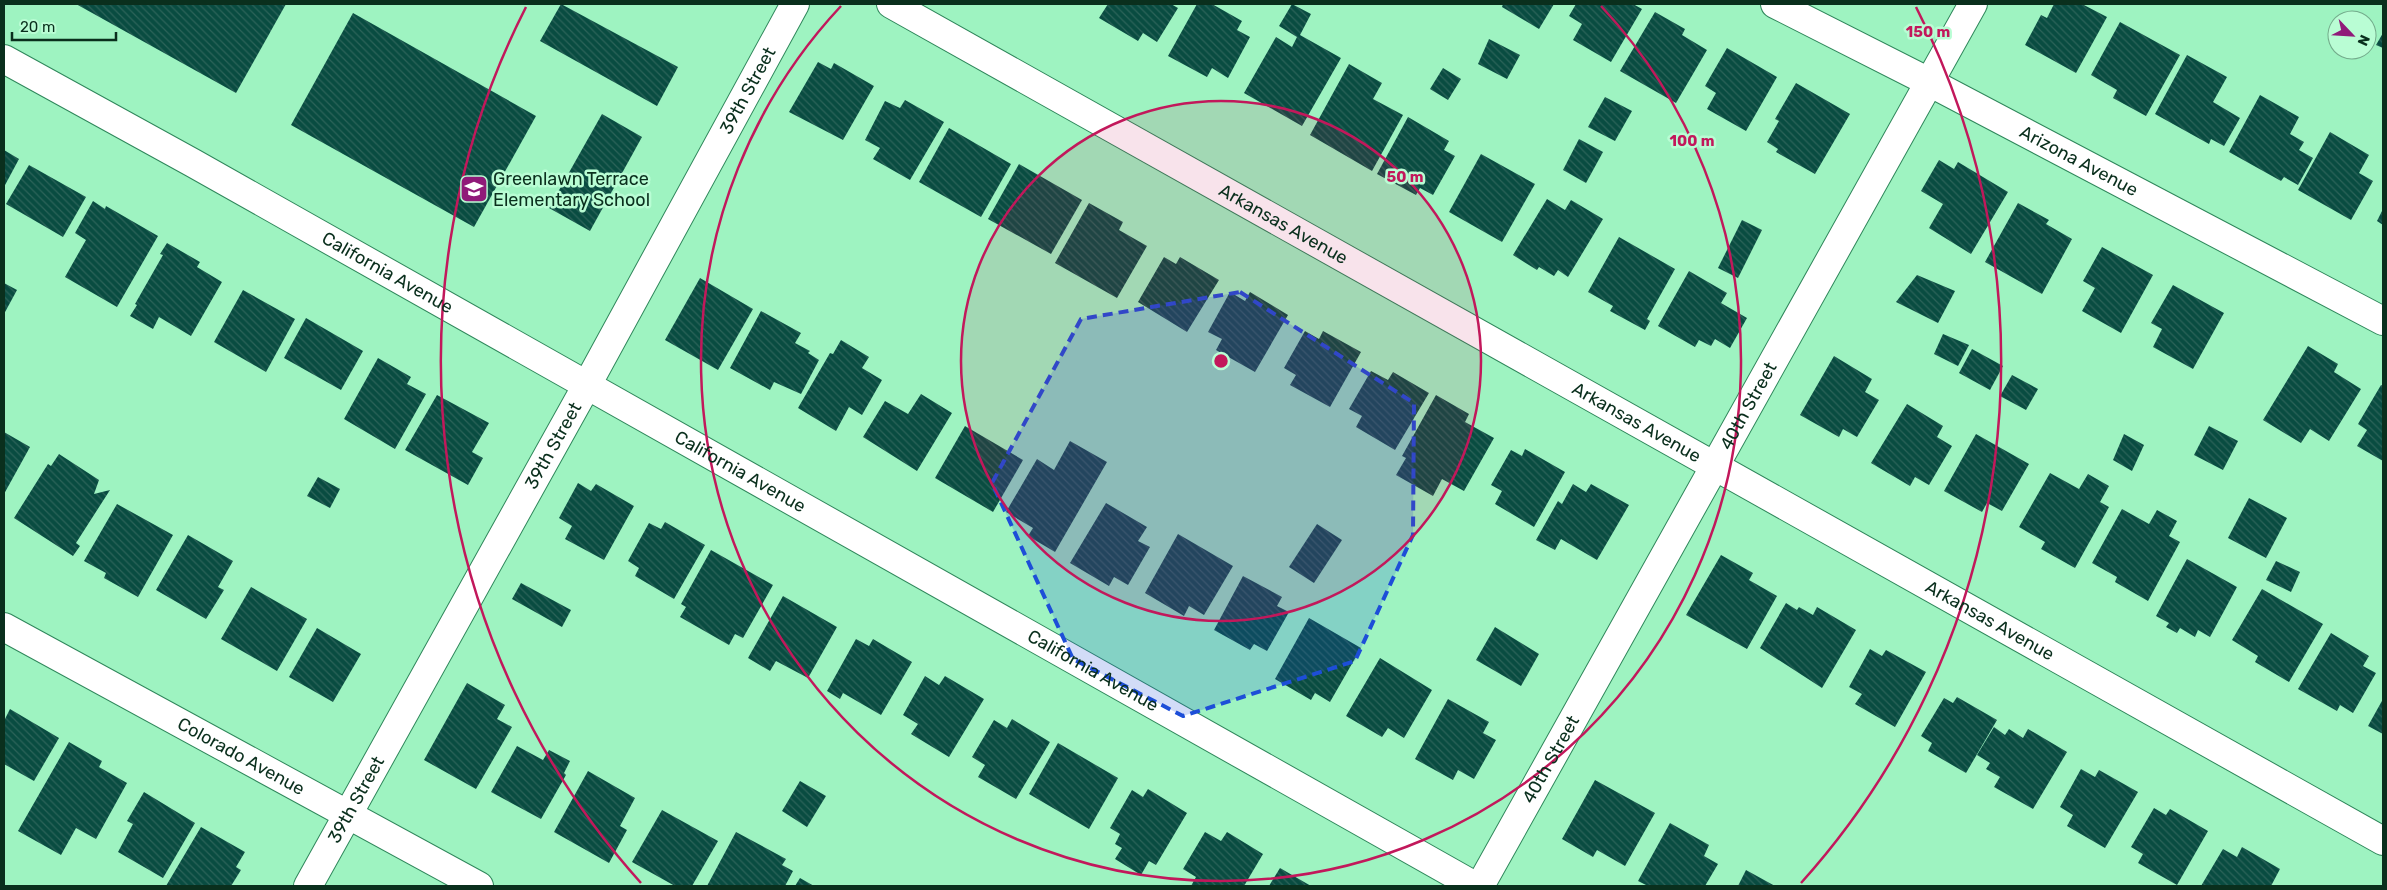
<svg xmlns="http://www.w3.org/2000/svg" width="2387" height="890" font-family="Rubik,sans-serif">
  <defs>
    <pattern id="building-back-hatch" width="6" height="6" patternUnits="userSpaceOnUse" patternTransform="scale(1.25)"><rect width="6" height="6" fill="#094c41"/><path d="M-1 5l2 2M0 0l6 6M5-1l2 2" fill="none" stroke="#2c6359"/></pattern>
  </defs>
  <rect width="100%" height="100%" fill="#9ef3c1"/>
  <g fill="url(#building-back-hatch)">
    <polygon points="76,4 286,4 236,93"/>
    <polygon points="561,4 678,67 657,106 540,41"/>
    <polygon points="1108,4 1171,4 1178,8 1157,42 1143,33 1138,41 1099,18"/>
    <polygon points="1197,4 1212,4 1242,21 1237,30 1250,37 1228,78 1212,68 1207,77 1168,56"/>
    <polygon points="1292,4 1311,14 1300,35 1341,58 1302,126 1244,93 1276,37 1292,47 1297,37 1279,26"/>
    <polygon points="1503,4 1554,4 1539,29 1502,7"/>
    <polygon points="1576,4 1633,4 1642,9 1611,62 1573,40 1582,24 1569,16"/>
    <polygon points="2054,4 2082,4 2107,17 2076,73 2025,45 2041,15 2047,18"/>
    <polygon points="1655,12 1685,29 1682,35 1707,50 1676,103 1620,71"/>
    <polygon points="353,13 536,116 474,227 291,125"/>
    <polygon points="2120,22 2180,55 2146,116 2113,98 2117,90 2091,75"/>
    <polygon points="2383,33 2383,48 2376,45"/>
    <polygon points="1489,39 1520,55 1507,79 1478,64"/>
    <polygon points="1727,48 1777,77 1746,131 1707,109 1716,93 1705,86"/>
    <polygon points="2187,55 2227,77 2213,102 2240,118 2224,146 2211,139 2209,144 2155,114"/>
    <polygon points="818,62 831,69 834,63 874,86 843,140 789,112"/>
    <polygon points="1349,64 1382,83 1373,99 1403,115 1372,171 1310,135"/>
    <polygon points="1443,68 1461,79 1448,100 1430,89"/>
    <polygon points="1796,83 1850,114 1815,174 1776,152 1778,149 1767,142 1779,121 1775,119"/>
    <polygon points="2260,95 2299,117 2290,134 2304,142 2299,150 2313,158 2298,185 2284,177 2281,181 2229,152"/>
    <polygon points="1605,97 1632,111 1615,141 1588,127"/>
    <polygon points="905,100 944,122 910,180 873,159 880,148 865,140 885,101 900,108"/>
    <polygon points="602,114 642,137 590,231 549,208"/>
    <polygon points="1408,117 1449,141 1444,150 1455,156 1433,195 1420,188 1416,195 1377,174"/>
    <polygon points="949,128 1011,164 981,217 919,182"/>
    <polygon points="2330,132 2369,155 2359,173 2373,181 2351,220 2298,190"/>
    <polygon points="1579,139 1603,152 1586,183 1563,170"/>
    <polygon points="4,150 19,159 4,187"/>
    <polygon points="1481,154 1535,184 1502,242 1449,212"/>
    <polygon points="1939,160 1954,169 1958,162 2008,192 1971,254 1929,228 1943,204 1921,191"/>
    <polygon points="1019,164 1082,200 1051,254 988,219"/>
    <polygon points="29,165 86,197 63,237 6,204"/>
    <polygon points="1547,199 1565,210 1571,200 1603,219 1568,277 1558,270 1554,276 1539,267 1537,270 1513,255"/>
    <polygon points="93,201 105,209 106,206 158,236 117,307 65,277 86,240 75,233"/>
    <polygon points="1089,203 1123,222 1119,230 1147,246 1117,298 1055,263"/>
    <polygon points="2018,203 2049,220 2046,224 2072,239 2042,294 1985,262"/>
    <polygon points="2383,209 2383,225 2377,221"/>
    <polygon points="1742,220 1762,230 1738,278 1718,268"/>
    <polygon points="1619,237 1675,269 1647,319 1650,321 1645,330 1610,311 1613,306 1588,292"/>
    <polygon points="167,243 200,262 197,267 222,282 191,336 159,317 153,329 130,316 137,305 135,304 163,255 160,254"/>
    <polygon points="2102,247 2153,275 2121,333 2082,311 2095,288 2083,281"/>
    <polygon points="1164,257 1176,264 1180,257 1219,280 1187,332 1138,302"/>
    <polygon points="1689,271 1727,293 1721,303 1747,318 1730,348 1715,339 1711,346 1699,340 1695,347 1658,326"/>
    <polygon points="1917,275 1955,291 1938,323 1896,302"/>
    <polygon points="700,278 753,309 718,370 665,340"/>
    <polygon points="4,283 17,290 4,314"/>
    <polygon points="2173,285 2224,313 2193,369 2153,347 2162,329 2151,323"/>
    <polygon points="243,290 295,319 266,372 214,342"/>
    <polygon points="1230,292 1245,301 1250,292 1288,315 1255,372 1216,350 1222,339 1208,332"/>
    <polygon points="761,311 801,333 795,343 810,351 808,353 819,360 801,394 774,382 770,390 730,368"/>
    <polygon points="306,318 363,351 341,390 284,358"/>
    <polygon points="1305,331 1319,339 1323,331 1361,352 1330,407 1290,385 1296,375 1284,368"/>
    <polygon points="1943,334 1969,345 1958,366 1934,354"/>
    <polygon points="841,340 869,357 862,368 882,380 862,415 849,407 836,431 798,408 830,353 833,354"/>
    <polygon points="2308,346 2338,364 2334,372 2361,389 2329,441 2310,429 2301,443 2263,420"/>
    <polygon points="1972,349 2003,366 1990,390 1959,373"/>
    <polygon points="1834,356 1872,379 1865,392 1879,400 1857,437 1843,429 1839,437 1800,415"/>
    <polygon points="378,358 411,377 407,384 426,394 395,449 344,419"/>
    <polygon points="1371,371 1388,380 1393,372 1429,393 1395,450 1356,427 1362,416 1349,409"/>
    <polygon points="2012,375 2038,389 2026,410 2000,396"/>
    <polygon points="2381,385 2383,386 2383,461 2357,446 2367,430 2358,424"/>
    <polygon points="921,394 952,413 917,471 863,437 885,401 908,414"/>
    <polygon points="437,395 489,423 472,452 483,458 468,485 405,450"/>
    <polygon points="1436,395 1469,414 1465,422 1494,438 1464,491 1442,479 1433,496 1396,475 1406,458 1402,456"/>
    <polygon points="1907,404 1943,426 1937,437 1952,446 1929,485 1915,477 1910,486 1871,463"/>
    <polygon points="965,426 1023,460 993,512 935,478"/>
    <polygon points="2209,426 2238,441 2223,470 2194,455"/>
    <polygon points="4,432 30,447 4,494"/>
    <polygon points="1976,434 2029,464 2002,511 1987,503 1982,512 1944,491"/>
    <polygon points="2124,434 2144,445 2132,471 2113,460"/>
    <polygon points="1070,441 1107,462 1055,552 1028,536 1033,528 1006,512 1037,459 1054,470"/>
    <polygon points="1525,449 1565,472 1534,527 1495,504 1502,491 1491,485 1511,450 1522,456"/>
    <polygon points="59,454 99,480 94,494 110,490 76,543 80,546 73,556 14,518 48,464 51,466"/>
    <polygon points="2050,473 2079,489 2088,474 2109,486 2100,502 2109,507 2075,568 2041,549 2045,542 2019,527"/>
    <polygon points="318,477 340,489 330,508 307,496"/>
    <polygon points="578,483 591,491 596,484 634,506 604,560 565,539 572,526 559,518"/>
    <polygon points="1573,484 1586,492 1591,484 1629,505 1597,560 1561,539 1555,550 1536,540 1558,501 1562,504"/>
    <polygon points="2249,498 2287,518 2266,558 2228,538"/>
    <polygon points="1106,503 1147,527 1138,541 1150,547 1128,585 1114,577 1109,586 1070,563"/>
    <polygon points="117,504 173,535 138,597 104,578 106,573 84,561"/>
    <polygon points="2122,509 2149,524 2157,510 2177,521 2169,536 2180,542 2148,601 2115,582 2117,577 2092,563"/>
    <polygon points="665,522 705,545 674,599 635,576 639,568 628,561 649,523 661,529"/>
    <polygon points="1317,524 1342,540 1314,583 1289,567"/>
    <polygon points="1178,534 1233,566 1204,615 1189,606 1184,616 1145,593"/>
    <polygon points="188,535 233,561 218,587 224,590 206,619 156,590"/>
    <polygon points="711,550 773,585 743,638 735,634 729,645 680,617 686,607 681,604"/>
    <polygon points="1721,555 1753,573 1749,580 1777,596 1747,649 1686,615"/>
    <polygon points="2187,559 2237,587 2210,637 2198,630 2195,637 2180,628 2177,633 2166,627 2169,623 2156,616"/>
    <polygon points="2276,561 2300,572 2291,592 2266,580"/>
    <polygon points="1243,576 1282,597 1277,606 1289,612 1267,651 1254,644 1250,650 1214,630"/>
    <polygon points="521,583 571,610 562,627 512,599"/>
    <polygon points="251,587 307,619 277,671 221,639"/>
    <polygon points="2262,589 2323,624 2289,682 2255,662 2258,656 2232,640"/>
    <polygon points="783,596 837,627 808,678 776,661 770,671 748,658"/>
    <polygon points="1786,603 1797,610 1799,607 1813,615 1817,607 1856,630 1822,688 1760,648"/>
    <polygon points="1309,618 1361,648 1330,702 1315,693 1311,700 1275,679"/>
    <polygon points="1495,627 1539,654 1521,686 1476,660"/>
    <polygon points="317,628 361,654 333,702 289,677"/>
    <polygon points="2331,633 2369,656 2363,666 2376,673 2353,713 2340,705 2337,711 2298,689"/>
    <polygon points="856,639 869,646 873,639 912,662 881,715 843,693 840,699 827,691"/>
    <polygon points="1870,649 1882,656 1886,650 1926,672 1895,727 1855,704 1862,694 1849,687"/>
    <polygon points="1380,658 1432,690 1404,738 1388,728 1382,737 1346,716"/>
    <polygon points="925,676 939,685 945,676 984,699 949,757 911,734 918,724 903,715"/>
    <polygon points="467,683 505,705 497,719 512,727 476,789 424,760"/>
    <polygon points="1957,697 1997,720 1966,773 1928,751 1932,743 1921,736 1944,698 1953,703"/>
    <polygon points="1448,699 1489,722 1483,733 1496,740 1474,779 1458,770 1453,780 1415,759"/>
    <polygon points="2383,699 2383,734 2368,726"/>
    <polygon points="10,709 59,738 34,781 4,764 4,721"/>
    <polygon points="1012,719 1050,742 1016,799 978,777 985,765 972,757 994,720 1007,728"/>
    <polygon points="1994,727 2005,735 2009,729 2023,738 2028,729 2067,752 2033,809 1994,787 2000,777 1986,769 1990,763 1977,755"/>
    <polygon points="69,742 102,761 99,767 127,783 96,839 76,828 61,855 18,831"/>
    <polygon points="1058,743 1118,778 1089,829 1029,794"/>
    <polygon points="517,746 543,760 549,750 570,761 564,773 566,775 541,819 491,792"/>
    <polygon points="2081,769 2095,777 2099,770 2138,792 2105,848 2067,826 2073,815 2060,807"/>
    <polygon points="588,771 635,798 620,826 627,830 609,863 554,832"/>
    <polygon points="1595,780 1655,813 1625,866 1597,850 1593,857 1562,839"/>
    <polygon points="800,781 826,796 807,827 782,811"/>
    <polygon points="1148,789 1187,813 1156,865 1149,861 1141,875 1115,859 1122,848 1115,844 1120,834 1110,828 1132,790 1143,797"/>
    <polygon points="144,792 195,823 163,878 118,852 133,824 127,821"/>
    <polygon points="2154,808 2166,815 2170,809 2208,831 2177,885 2138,863 2143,854 2131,847"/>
    <polygon points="662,810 718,841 692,886 675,886 632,862"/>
    <polygon points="1670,823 1709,845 1704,856 1718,864 1705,886 1648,886 1638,881"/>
    <polygon points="201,827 245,852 236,867 241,870 231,886 166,886"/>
    <polygon points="736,832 786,859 782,865 793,871 785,886 707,886"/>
    <polygon points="1205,832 1221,841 1227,832 1263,854 1244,886 1191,886 1196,877 1183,869"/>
    <polygon points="2242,847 2280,869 2271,886 2201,886 2223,849 2237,857"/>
    <polygon points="1280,868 1311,886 1269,886"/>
    <polygon points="1746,870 1775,886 1738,886"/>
    <polygon points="800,878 814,886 795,886"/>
  </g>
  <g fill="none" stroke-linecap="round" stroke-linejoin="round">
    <defs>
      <g id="street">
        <path id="s1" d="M 891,4 L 2383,841"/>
        <path id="s2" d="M 1775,4 L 1929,82 L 2383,321"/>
        <path id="s3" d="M 4,59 L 193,163 L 1475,886"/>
        <path id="s4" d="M 4,627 L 479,886"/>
        <path id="s5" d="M 308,886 L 587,385 L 795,4"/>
        <path id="s6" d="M 1480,886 L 1973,4"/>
      </g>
    </defs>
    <use href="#street" stroke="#2f875b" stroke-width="30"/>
    <use href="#street" stroke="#fff" stroke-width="28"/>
  </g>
  <path fill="#1d4ed8" fill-opacity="0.2" stroke="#1d4ed8" stroke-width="4" stroke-dasharray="10 6" stroke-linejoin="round" d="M 1240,292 L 1414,403 L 1413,535 L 1355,661 L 1183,716 L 1073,659 L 992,483 L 1081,319 Z"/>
  <circle cx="1221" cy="361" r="260" fill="#c2185b" fill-opacity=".12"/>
  <g fill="none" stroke="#c2185b" stroke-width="2.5">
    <circle cx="1221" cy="361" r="260"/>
    <path d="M1601 6A520 520 0 1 1 841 6"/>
    <path d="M641 883A780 780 0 0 1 526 7M1916 7A780 780 0 0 1 1801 883"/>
  </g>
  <defs>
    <symbol id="school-square" viewBox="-11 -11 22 22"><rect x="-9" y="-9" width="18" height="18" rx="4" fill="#901a79" stroke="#b9fdd4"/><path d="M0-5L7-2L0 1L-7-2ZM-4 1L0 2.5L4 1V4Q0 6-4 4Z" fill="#fff"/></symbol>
  </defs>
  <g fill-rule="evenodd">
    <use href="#school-square" x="458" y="173" width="32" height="32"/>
  </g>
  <g text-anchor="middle" stroke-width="5" stroke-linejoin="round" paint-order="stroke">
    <g font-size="18" fill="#0a2f1d" stroke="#b9fdd4">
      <text dy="6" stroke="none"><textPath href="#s5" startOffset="909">39th Street</textPath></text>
      <text dy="6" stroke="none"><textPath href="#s2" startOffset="342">Arizona Avenue</textPath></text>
      <text dy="6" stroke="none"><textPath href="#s1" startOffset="450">Arkansas Avenue</textPath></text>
      <text dy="6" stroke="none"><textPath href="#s3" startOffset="439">California Avenue</textPath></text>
      <text dy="6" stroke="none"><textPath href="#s6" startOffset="550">40th Street</textPath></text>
      <text dy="6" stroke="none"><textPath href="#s1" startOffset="855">Arkansas Avenue</textPath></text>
      <text dy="6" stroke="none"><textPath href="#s5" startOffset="504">39th Street</textPath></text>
      <text dy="6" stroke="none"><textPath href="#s3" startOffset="844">California Avenue</textPath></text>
      <text dy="6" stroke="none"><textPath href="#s1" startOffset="1260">Arkansas Avenue</textPath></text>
      <text dy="6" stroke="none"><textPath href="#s3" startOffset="1249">California Avenue</textPath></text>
      <text dy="6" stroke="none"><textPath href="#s4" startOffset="270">Colorado Avenue</textPath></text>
      <text dy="6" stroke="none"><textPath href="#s6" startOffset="145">40th Street</textPath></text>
      <text dy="6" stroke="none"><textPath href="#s5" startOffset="99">39th Street</textPath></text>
    </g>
    <g font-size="18" fill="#0a2f1d" stroke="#b9fdd4" text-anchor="start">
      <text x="493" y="185">Greenlawn Terrace<tspan x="493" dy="21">Elementary School</tspan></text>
    </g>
  </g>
  <circle cx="1221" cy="361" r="8" fill="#c2185b" stroke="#b9fdd4" stroke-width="2.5"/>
  <g font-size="15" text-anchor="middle" font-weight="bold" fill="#c2185b" stroke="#b9fdd4" stroke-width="5" stroke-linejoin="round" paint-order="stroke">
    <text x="1928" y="37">150 m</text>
    <text x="1692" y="146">100 m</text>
    <text x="1405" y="182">50 m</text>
  </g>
  <rect width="2387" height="890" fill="none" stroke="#0a2f1d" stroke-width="10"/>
  <g transform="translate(2352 35) rotate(115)"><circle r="24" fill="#b9fdd4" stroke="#73ab8b"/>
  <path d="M0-4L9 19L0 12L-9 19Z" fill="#901a79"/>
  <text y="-8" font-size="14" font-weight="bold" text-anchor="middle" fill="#0a2f1d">N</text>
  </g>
  <path d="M12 32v8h104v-8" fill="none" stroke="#0a2f1d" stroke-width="2.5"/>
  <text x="20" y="32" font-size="15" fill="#0a2f1d" stroke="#b9fdd4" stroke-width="4" paint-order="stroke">20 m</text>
</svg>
